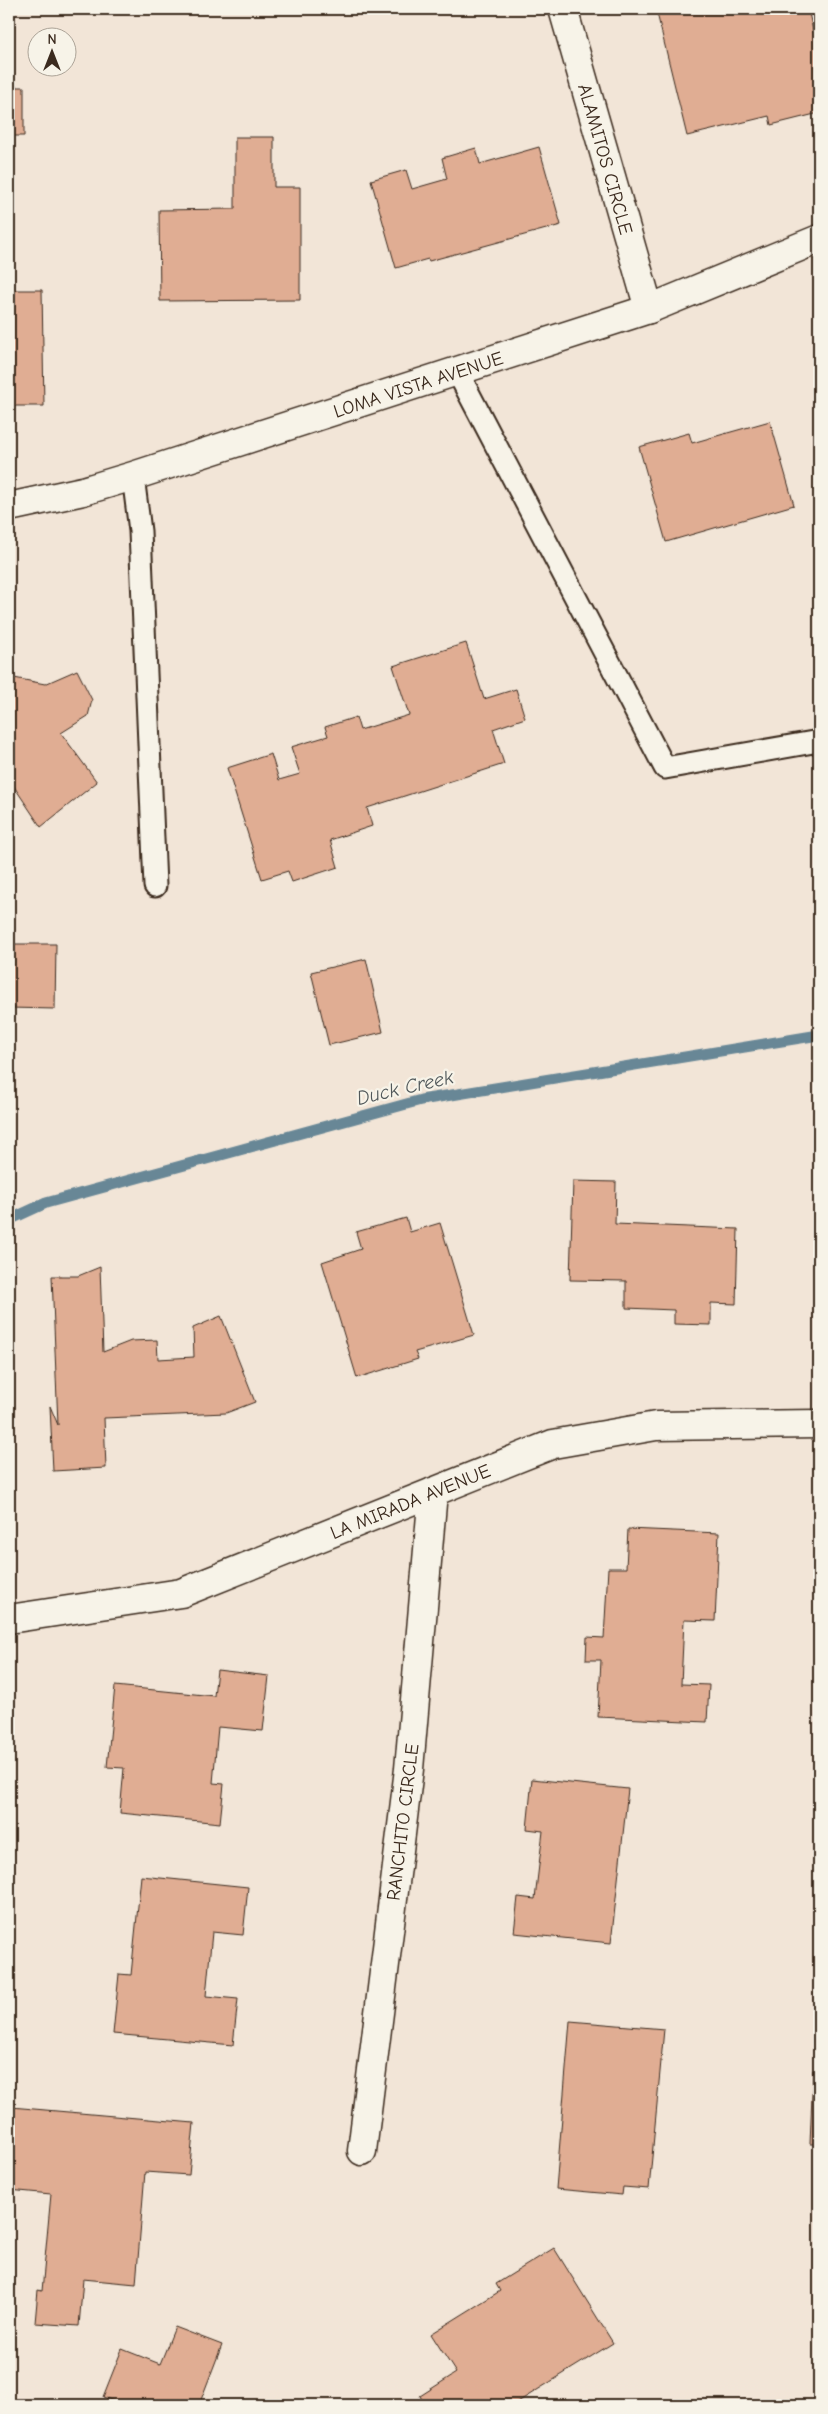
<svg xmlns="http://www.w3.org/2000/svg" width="828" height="2414" font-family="'Comic Neue',sans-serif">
  <rect width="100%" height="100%" fill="#f2e5d7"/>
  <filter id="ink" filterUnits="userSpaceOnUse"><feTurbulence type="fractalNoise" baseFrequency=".02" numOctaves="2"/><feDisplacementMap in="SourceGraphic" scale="10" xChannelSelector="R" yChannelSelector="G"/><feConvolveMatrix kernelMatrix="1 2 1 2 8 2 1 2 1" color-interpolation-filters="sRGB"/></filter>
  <g filter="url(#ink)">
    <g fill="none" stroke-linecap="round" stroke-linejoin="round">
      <polyline stroke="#678796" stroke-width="11" points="9,1220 46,1203 421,1100 819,1035"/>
    </g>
    <g fill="#e0ad93" stroke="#3b2a1e">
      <polygon points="656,9 808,9 819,56 819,113 771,125 769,116 687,136"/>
      <polygon points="9,87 24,87 24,136 10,136 9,177"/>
      <polygon points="235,137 274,137 274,187 300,187 300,300 160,301 159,210 235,209"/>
      <polygon points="539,147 561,225 429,261 428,259 396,268 371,180 406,170 412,189 447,179 442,158 476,148 480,164"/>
      <polygon points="9,290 42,290 44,406 9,406"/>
      <polygon points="770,421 794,505 666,542 639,447 689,433 692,443"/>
      <polygon points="466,643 484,699 516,689 525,718 493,729 504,764 367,808 372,826 330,840 338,867 292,882 288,871 262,879 227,768 271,754 279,780 300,774 291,747 328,736 325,727 356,717 360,730 409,715 393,666"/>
      <polygon points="77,670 92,700 88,716 61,733 97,782 41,827 9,779 9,677 45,684"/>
      <polygon points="9,944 56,944 55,1009 9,1008"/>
      <polygon points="366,959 383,1032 329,1045 311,972"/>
      <polygon points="573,1181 616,1182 615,1224 738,1229 736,1304 711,1303 711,1325 674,1324 674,1310 626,1308 626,1281 570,1280"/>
      <polygon points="406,1218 410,1232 440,1223 474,1335 415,1352 418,1359 357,1378 322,1262 361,1249 356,1232"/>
      <polygon points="100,1267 103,1352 131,1341 157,1340 158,1359 194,1357 193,1328 221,1316 255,1402 226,1413 104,1418 106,1468 53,1471 50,1406 58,1425 52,1276 78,1276"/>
      <polygon points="628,1529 719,1533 715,1621 684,1620 681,1684 709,1685 707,1722 598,1717 601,1660 586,1660 587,1637 604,1638 608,1568 626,1568"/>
      <polygon points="217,1670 269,1676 263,1731 218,1727 213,1783 224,1784 220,1823 120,1813 124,1768 107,1767 115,1686 214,1696"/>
      <polygon points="532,1779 628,1789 611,1943 514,1933 518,1897 535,1899 543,1831 527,1829"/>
      <polygon points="141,1876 248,1887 243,1935 212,1932 206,1996 238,1999 233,2045 113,2034 119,1974 131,1975"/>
      <polygon points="815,1981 819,1981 819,2035 812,2034"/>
      <polygon points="570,2021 664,2029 649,2189 623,2187 622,2195 556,2189"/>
      <polygon points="813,2070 819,2070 819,2144 810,2144"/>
      <polygon points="11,2107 194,2123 189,2175 145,2172 136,2284 83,2279 79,2326 35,2323 38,2290 42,2291 51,2194 9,2190"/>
      <polygon points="554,2248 613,2343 513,2405 425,2405 420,2396 456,2373 431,2334 500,2291 496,2284"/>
      <polygon points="175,2327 222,2345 199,2405 125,2405 103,2397 122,2349 160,2364"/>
    </g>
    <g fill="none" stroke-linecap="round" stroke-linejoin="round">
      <defs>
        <g id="lane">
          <polyline points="457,371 665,768 819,741"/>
          <polyline points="133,476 140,531 155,886"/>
        </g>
        <g id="street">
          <polyline points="563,9 649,309"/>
          <polyline points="9,507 83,491 133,476 649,309 819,239"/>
          <polyline points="9,1619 181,1593 553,1444 656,1426 819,1424"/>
          <polyline points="362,2151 409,1769 433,1492"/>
        </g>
      </defs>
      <use href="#lane" stroke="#3b2a1e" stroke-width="25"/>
      <use href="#street" stroke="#3b2a1e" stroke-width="31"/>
      <use href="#lane" stroke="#f7f3e8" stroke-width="21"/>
      <use href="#street" stroke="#f7f3e8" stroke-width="28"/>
    </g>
  </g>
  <g text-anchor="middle" stroke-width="4.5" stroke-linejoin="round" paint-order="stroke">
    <g font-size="19" fill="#3b2a1e" stroke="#f7f3e8">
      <text transform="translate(606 159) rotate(74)" y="7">ALAMITOS CIRCLE</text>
      <text transform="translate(418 384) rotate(-18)" y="7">LOMA VISTA AVENUE</text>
      <text transform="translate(410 1501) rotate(-22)" y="7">LA MIRADA AVENUE</text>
      <text transform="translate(402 1822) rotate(-83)" y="7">RANCHITO CIRCLE</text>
    </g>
    <g font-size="20" font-style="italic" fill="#51585a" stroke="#f7f3e8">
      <text transform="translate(405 1087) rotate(-13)" y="7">Duck Creek</text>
    </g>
  </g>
  <rect width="828" height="2414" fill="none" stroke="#f7f3e8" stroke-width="30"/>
  <rect x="15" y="15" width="798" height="2384" fill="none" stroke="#3b2a1e" stroke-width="2" filter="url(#ink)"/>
  <g transform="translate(52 52)"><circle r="24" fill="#f7f3e8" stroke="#aca397"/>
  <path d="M0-4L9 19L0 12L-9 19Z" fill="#3b2a1e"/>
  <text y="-8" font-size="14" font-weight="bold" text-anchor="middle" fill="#3b2a1e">N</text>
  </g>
</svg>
